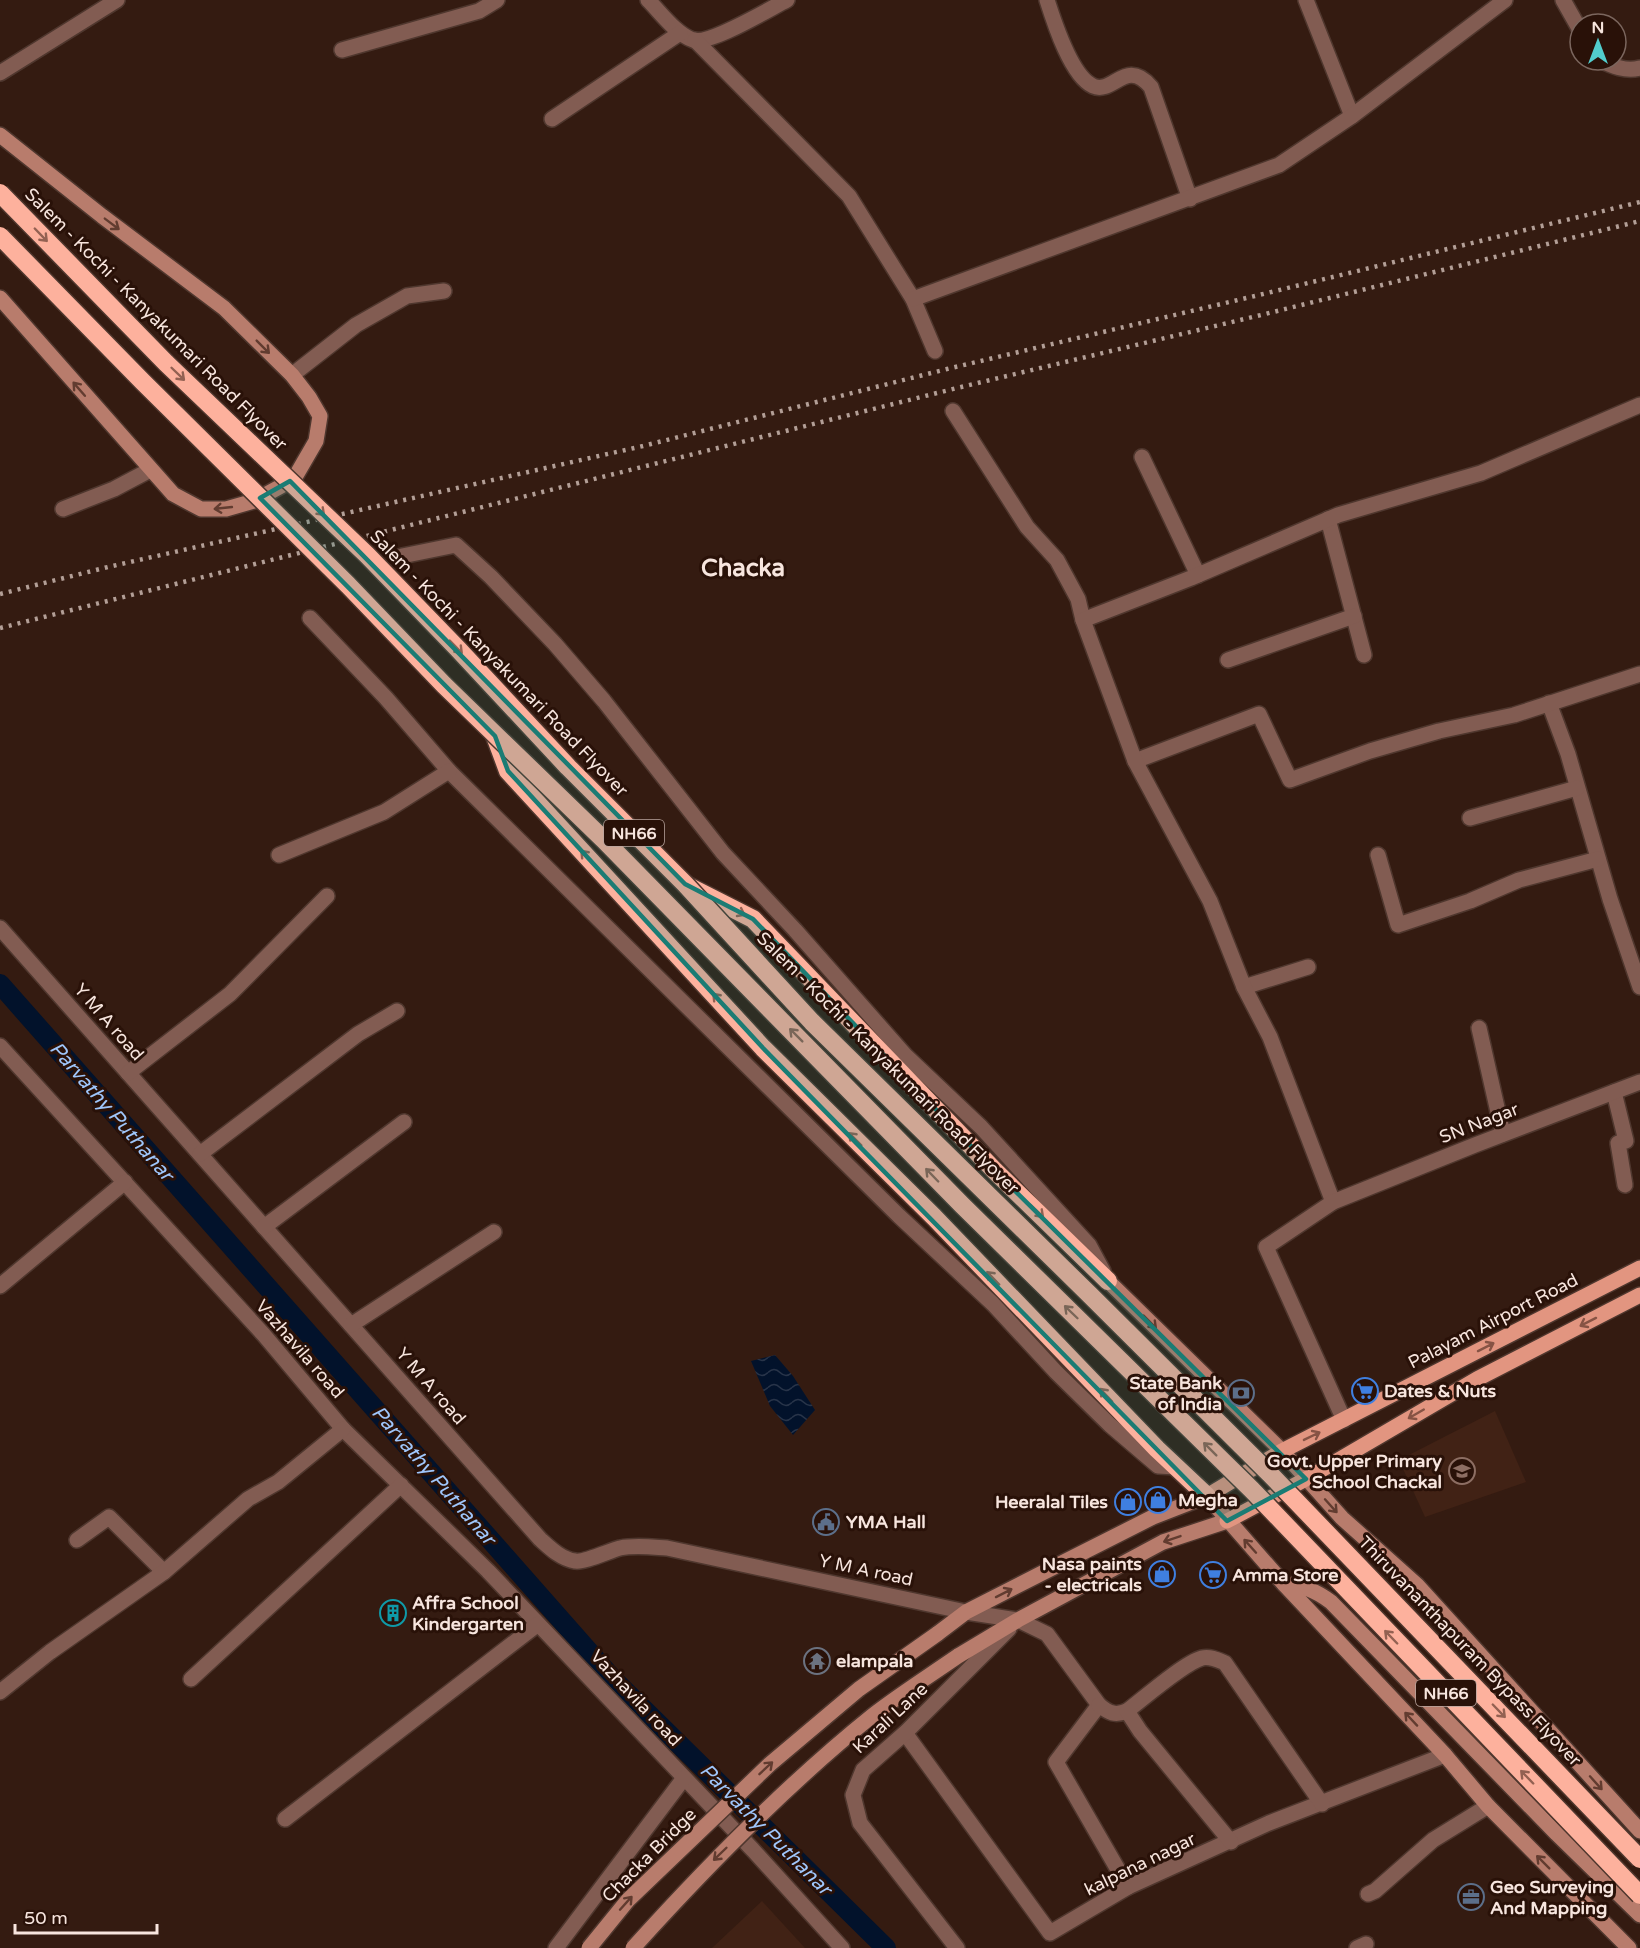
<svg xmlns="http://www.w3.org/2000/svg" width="1640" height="1948" font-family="'Varela Round',sans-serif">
  <defs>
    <pattern id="water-waves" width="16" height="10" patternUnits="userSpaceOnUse" patternTransform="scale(1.5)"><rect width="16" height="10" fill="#02122b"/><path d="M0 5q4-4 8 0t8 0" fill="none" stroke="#283449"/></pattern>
  </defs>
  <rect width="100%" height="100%" fill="#341b11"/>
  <g fill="#412215">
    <polygon points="1495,1411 1526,1482 1425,1517 1399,1460"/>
    <polygon points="762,1901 805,1948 712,1948"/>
  </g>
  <polygon fill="url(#water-waves)" points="775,1355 793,1376 815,1410 793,1435 770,1406 751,1361"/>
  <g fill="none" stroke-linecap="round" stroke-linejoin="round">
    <polyline stroke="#02122b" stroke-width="20" points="0,984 614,1680 886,1948"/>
    <defs>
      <g id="street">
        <path d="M 648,0 C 661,13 676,34 693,40 C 710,45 769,9 787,0"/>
        <path d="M 1047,0 C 1054,22 1071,76 1093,86 C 1113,95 1126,57 1151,87 L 1190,199"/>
        <polyline points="1306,0 1352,116"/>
        <polyline points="1563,0 1580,30"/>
        <polyline points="695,40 849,196 913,299 935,351"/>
        <polyline points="342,50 479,11 497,0"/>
        <path d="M 1600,60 C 1612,66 1626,72 1640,68"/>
        <polyline points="0,73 117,0"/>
        <polyline points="552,119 680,33"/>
        <polyline points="913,299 1279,165 1352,116 1505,0"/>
        <polyline points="292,375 356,325 407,296 444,291"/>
        <polyline points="953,411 1027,527 1057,560 1078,599 1083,620"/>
        <polyline points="1142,457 1198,575"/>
        <polyline points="63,509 114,489 150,470"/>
        <polyline points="1328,519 1364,655"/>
        <polyline points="402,556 456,545 491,577 555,644 604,701 723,853 795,930 905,1055 981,1127 1089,1245 1103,1271"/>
        <polyline points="310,618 386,698 449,771 899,1216 993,1304 1056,1372 1110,1425 1158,1466 1176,1467"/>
        <polyline points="1228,660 1354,616"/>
        <polyline points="1549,703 1568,754 1610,899 1640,987"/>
        <polyline points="1135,761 1259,714 1290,780 1370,751 1439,731 1514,715 1640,674"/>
        <polyline points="1470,818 1577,788"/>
        <polyline points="279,855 384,812 449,771"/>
        <polyline points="1378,855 1398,925 1470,901 1519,880 1598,859"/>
        <path d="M 0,928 L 540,1539 C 550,1548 561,1559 575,1561 C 583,1563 609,1551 620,1548 C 635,1545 651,1547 667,1548 L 966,1612 L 1018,1620 L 1047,1634 L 1099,1705 L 1056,1762 L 1128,1887"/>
        <polyline points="1244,987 1308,967"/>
        <polyline points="1479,1028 1503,1134"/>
        <polyline points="0,1046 264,1335 343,1429 488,1571 753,1850 842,1948"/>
        <polyline points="128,1073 230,994 327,896"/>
        <polyline points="1614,1092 1626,1141 1618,1143 1625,1185"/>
        <polyline points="200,1154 358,1034 397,1011"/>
        <polyline points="1333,1202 1270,1037 1244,987 1210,901 1135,761 1083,620 1191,578 1338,515 1481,473 1640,405"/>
        <polyline points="264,1227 404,1122"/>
        <polyline points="0,1286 125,1182"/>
        <polyline points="351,1325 494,1232"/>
        <polyline points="1344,1420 1266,1247 1333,1202 1475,1145 1640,1082"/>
        <polyline points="77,1540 109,1517 164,1572"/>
        <polyline points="191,1679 401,1485"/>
        <polyline points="0,1692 50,1652 164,1572 248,1499 278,1482 343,1429"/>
        <path d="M 1099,1705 C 1109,1713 1115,1716 1127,1711"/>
        <polyline points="905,1733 1050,1933 1128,1887 1269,1823 1445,1755"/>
        <polyline points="285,1819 538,1624"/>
        <path d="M 1231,1842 L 1140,1731 L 1127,1711 C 1144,1698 1184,1663 1202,1658 C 1210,1656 1218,1660 1225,1663 L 1322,1804"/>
        <polyline points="1368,1894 1375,1891 1433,1840 1488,1806"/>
        <polyline points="556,1948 684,1778"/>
        <polyline points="957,1948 860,1823 853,1795 863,1770 905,1733 1009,1629"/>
        <polyline points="1357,1948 1366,1944"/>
      </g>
      <g id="secondary">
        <polyline points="0,135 102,216 224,308 292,375 309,397 320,416 316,441 294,479 254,501 226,509 201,509 173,494 0,298"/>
        <polyline points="1108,1281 1282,1451 1342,1518 1417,1585 1640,1831"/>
        <path d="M 1284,1584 C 1303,1586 1315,1590 1331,1602 L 1557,1834 L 1640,1915"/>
        <polyline points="937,1634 966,1612 1056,1566 1153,1517 1207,1496 1284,1584 1445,1755 1488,1806 1629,1948"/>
        <polyline points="958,1656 1018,1620 1163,1542 1227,1521"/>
      </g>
      <g id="primary">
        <polyline points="1207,1496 1282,1451 1640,1268"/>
        <polyline points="1227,1521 1306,1479 1477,1379 1640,1295"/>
      </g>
      <g id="highway">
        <polyline points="495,736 508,771 763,1048 934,1217 1157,1449 1207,1496"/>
        <polyline points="686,885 753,919 995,1171 1108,1281"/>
      </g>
    </defs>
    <use href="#street" stroke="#4f372e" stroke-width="18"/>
    <use href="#secondary" stroke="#4f372e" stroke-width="18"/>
    <use href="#primary" stroke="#4f372e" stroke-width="18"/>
    <use href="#highway" stroke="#4f372e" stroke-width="21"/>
    <use href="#street" stroke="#825c52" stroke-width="15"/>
    <use href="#secondary" stroke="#b87c6c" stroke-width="15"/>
    <use href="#primary" stroke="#e29580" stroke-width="15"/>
    <use href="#highway" stroke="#fdb19d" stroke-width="18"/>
    <g stroke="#b39f97" stroke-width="4.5" stroke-dasharray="3 6" stroke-linecap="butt">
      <polyline points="0,594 108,567 643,446 947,369 1259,295 1640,202"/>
      <polyline points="0,628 957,388 1261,315 1640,221"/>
    </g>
    <defs>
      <g id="secondary-bridge">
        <polyline points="589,1948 628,1900 770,1764 859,1689 937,1634"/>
        <path d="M 633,1948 C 707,1866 785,1786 872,1716 C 899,1695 929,1676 958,1656"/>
      </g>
      <g id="highway-bridge">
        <polyline points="0,193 166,363 367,555 458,649 568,767 685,884 812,1022 1090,1295 1269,1473 1640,1859"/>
        <polyline points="0,236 143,382 348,585 444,685 603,839 962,1205 1252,1490 1640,1895"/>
      </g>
    </defs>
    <use href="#secondary-bridge" stroke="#4f372e" stroke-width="18" stroke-linecap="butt"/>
    <use href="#highway-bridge" stroke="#4f372e" stroke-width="21" stroke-linecap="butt"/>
    <use href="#secondary-bridge" stroke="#b87c6c" stroke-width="15"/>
    <use href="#highway-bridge" stroke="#fdb19d" stroke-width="18"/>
  </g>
  <defs><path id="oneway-shaft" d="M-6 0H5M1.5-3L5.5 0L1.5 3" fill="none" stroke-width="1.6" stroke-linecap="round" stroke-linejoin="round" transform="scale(1.5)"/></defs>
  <g stroke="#623c30">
    <use href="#oneway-shaft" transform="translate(112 224) rotate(37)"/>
    <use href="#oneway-shaft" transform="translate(263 347) rotate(45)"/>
    <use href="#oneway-shaft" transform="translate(79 389) rotate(-131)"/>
    <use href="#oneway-shaft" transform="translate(223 508) rotate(174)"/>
    <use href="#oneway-shaft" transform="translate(1150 1322) rotate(45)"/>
    <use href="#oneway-shaft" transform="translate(1331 1506) rotate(48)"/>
    <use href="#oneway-shaft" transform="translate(1172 1539) rotate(161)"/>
    <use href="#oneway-shaft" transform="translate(1250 1546) rotate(-132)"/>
    <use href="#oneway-shaft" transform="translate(1004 1593) rotate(-27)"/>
    <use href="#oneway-shaft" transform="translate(1411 1719) rotate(-133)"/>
    <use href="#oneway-shaft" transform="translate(766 1768) rotate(-43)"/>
    <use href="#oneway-shaft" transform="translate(1596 1783) rotate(48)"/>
    <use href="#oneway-shaft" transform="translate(720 1854) rotate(136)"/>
    <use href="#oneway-shaft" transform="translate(1543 1862) rotate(-135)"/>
    <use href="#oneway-shaft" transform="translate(626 1903) rotate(-48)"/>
  </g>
  <g stroke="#936152">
    <use href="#oneway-shaft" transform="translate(41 235) rotate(46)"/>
    <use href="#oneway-shaft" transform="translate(178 374) rotate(44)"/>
    <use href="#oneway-shaft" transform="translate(318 509) rotate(44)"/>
    <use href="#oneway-shaft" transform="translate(456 647) rotate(46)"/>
    <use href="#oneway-shaft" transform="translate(587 857) rotate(-133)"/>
    <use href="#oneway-shaft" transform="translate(737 911) rotate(27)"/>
    <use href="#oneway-shaft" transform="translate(719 1000) rotate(-133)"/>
    <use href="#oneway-shaft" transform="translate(796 1035) rotate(-135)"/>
    <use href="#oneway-shaft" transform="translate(855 1139) rotate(-135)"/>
    <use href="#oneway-shaft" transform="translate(932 1175) rotate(-134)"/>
    <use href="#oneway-shaft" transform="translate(1037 1211) rotate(44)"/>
    <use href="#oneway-shaft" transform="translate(993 1278) rotate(-134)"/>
    <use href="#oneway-shaft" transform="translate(1071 1312) rotate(-136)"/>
    <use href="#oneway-shaft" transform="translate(1106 1395) rotate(-133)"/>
    <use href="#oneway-shaft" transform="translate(1210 1449) rotate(-135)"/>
    <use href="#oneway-shaft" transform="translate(1391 1637) rotate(-134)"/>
    <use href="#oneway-shaft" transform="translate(1499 1711) rotate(46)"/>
    <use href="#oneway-shaft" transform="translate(1527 1777) rotate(-134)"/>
  </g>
  <g stroke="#865344">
    <use href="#oneway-shaft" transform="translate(1588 1322) rotate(153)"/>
    <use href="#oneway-shaft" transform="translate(1486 1347) rotate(-27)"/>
    <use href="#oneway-shaft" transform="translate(1416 1414) rotate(150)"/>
    <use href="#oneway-shaft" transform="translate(1312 1436) rotate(-26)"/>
  </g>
  <path fill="#1b7c74" fill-opacity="0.2" stroke="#1b7c74" stroke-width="4.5" stroke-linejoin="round" d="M 290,481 L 685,884 L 753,919 L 995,1171 L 1306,1479 L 1227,1521 L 763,1048 L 508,771 L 495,736 L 260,498 Z"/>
  <defs>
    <symbol id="supermarket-ring" viewBox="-11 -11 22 22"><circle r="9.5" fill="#291108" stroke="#3f7fe0" stroke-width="1.5"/><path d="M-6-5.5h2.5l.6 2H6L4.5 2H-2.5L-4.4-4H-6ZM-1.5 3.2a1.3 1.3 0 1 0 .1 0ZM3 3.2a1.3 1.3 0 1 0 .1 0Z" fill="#3f7fe0"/></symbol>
    <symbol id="bank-ring" viewBox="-11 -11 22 22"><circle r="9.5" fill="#291108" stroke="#5c6f8a" stroke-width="1.5"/><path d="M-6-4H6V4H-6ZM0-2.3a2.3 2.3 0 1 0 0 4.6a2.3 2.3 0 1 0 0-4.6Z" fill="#5c6f8a"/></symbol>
    <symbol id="school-ring" viewBox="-11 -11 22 22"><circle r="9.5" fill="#291108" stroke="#8d6e63" stroke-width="1.5"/><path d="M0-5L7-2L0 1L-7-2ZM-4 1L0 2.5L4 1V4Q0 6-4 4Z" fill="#8d6e63"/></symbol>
    <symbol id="shop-ring" viewBox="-11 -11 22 22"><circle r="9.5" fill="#291108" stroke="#3f7fe0" stroke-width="1.5"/><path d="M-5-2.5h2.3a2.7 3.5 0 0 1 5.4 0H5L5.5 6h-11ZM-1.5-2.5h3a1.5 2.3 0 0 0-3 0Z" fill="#3f7fe0"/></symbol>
    <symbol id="civic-ring" viewBox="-11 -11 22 22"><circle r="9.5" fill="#291108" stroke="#5c6f8a" stroke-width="1.5"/><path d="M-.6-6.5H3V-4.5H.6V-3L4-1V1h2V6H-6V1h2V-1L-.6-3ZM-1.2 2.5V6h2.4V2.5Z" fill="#5c6f8a"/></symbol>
    <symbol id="building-ring" viewBox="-11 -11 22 22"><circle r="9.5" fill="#291108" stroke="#0f9aa8" stroke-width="1.5"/><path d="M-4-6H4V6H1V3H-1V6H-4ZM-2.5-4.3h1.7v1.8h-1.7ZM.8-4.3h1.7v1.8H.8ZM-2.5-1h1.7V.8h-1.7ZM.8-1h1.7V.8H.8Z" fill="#0f9aa8"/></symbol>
    <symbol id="temple-ring" viewBox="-11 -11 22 22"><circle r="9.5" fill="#291108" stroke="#6b7280" stroke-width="1.5"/><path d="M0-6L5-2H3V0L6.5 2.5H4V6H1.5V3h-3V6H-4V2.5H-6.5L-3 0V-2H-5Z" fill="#6b7280"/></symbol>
    <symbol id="office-ring" viewBox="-11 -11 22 22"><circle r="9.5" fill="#291108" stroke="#5c6f8a" stroke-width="1.5"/><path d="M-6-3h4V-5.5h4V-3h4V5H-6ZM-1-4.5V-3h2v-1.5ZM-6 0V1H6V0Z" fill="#5c6f8a"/></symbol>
  </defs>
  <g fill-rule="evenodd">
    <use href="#supermarket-ring" x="1350" y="1376" width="30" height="30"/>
    <use href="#bank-ring" x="1226" y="1378" width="30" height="30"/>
    <use href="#school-ring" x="1447" y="1456" width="30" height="30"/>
    <use href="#shop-ring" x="1143" y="1485" width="30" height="30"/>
    <use href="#shop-ring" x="1113" y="1487" width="30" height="30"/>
    <use href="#civic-ring" x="811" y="1507" width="30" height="30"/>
    <use href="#shop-ring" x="1147" y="1559" width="30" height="30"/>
    <use href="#supermarket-ring" x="1198" y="1560" width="30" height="30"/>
    <use href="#building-ring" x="378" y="1598" width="30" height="30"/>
    <use href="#temple-ring" x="802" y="1646" width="30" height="30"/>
    <use href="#office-ring" x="1456" y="1882" width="30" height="30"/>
  </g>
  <g text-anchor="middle" stroke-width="6" stroke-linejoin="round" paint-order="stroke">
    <g fill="#291108" stroke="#b9a59e" stroke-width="1.5">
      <rect x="604" y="820" width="60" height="26" rx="4.5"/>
      <rect x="1416" y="1680" width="60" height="26" rx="4.5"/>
    </g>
    <g font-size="16" font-weight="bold" fill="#f7e5de">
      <text x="634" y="839">NH66</text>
      <text x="1446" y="1699">NH66</text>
    </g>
    <g font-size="18" fill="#f7e5de" stroke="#291108">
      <text transform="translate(156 319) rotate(45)" y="6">Salem - Kochi - Kanyakumari Road Flyover</text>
      <text transform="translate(499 663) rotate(46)" y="6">Salem - Kochi - Kanyakumari Road Flyover</text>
      <text transform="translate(109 1022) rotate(49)" y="6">Y M A road</text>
      <text transform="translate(888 1063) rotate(45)" y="6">Salem - Kochi - Kanyakumari Road Flyover</text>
      <text transform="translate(1479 1123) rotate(-21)" y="6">SN Nagar</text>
      <text transform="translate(1493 1321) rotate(-27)" y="6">Palayam Airport Road</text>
      <text transform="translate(300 1349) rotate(49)" y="6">Vazhavila road</text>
      <text transform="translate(431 1386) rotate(49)" y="6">Y M A road</text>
      <text transform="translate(866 1570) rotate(12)" y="6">Y M A road</text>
      <text transform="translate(1470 1651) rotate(46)" y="6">Thiruvananthapuram Bypass Flyover</text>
      <text transform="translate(636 1698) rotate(47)" y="6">Vazhavila road</text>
      <text transform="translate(890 1718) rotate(-43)" y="6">Karali Lane</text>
      <text transform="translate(649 1855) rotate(-45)" y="6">Chacka Bridge</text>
      <text transform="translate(1140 1864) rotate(-26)" y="6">kalpana nagar</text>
    </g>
    <g font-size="18" font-weight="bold" fill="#f7e5de" stroke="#291108" text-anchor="start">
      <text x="1222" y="1389" text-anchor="end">State Bank<tspan x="1222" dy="21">of India</tspan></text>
      <text x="1384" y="1397">Dates &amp; Nuts</text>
      <text x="1442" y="1467" text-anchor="end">Govt. Upper Primary<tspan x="1442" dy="21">School Chackal</tspan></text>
      <text x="1178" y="1506">Megha</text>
      <text x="1108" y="1508" text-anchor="end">Heeralal Tiles</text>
      <text x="846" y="1528">YMA Hall</text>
      <text x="1142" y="1570" text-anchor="end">Nasa paints<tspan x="1142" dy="21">- electricals</tspan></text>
      <text x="1232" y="1581">Amma Store</text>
      <text x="412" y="1609">Affra School<tspan x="412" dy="21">Kindergarten</tspan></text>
      <text x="836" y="1667">elampala</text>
      <text x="1490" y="1893">Geo Surveying<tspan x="1490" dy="21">And Mapping</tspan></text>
    </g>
    <g font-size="20" font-style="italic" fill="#9fc6fb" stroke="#291108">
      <text transform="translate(112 1111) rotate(49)" y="7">Parvathy Puthanar</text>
      <text transform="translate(434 1475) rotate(49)" y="7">Parvathy Puthanar</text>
      <text transform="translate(766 1829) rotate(45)" y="7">Parvathy Puthanar</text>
    </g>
    <g font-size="24" font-weight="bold" fill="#f7e5de" stroke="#291108">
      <text x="743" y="576">Chacka</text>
    </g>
  </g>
  <g transform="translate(1598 42)"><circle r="28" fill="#291108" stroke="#7b665e" stroke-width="1.5"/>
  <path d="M0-4.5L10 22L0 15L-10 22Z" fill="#52cdcd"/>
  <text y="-9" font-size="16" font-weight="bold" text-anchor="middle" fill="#f7e5de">N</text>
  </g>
  <path d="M15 1924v9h142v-9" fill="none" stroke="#f7e5de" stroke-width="3"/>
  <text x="24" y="1924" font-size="18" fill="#f7e5de" stroke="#291108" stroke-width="4.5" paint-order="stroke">50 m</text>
</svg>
